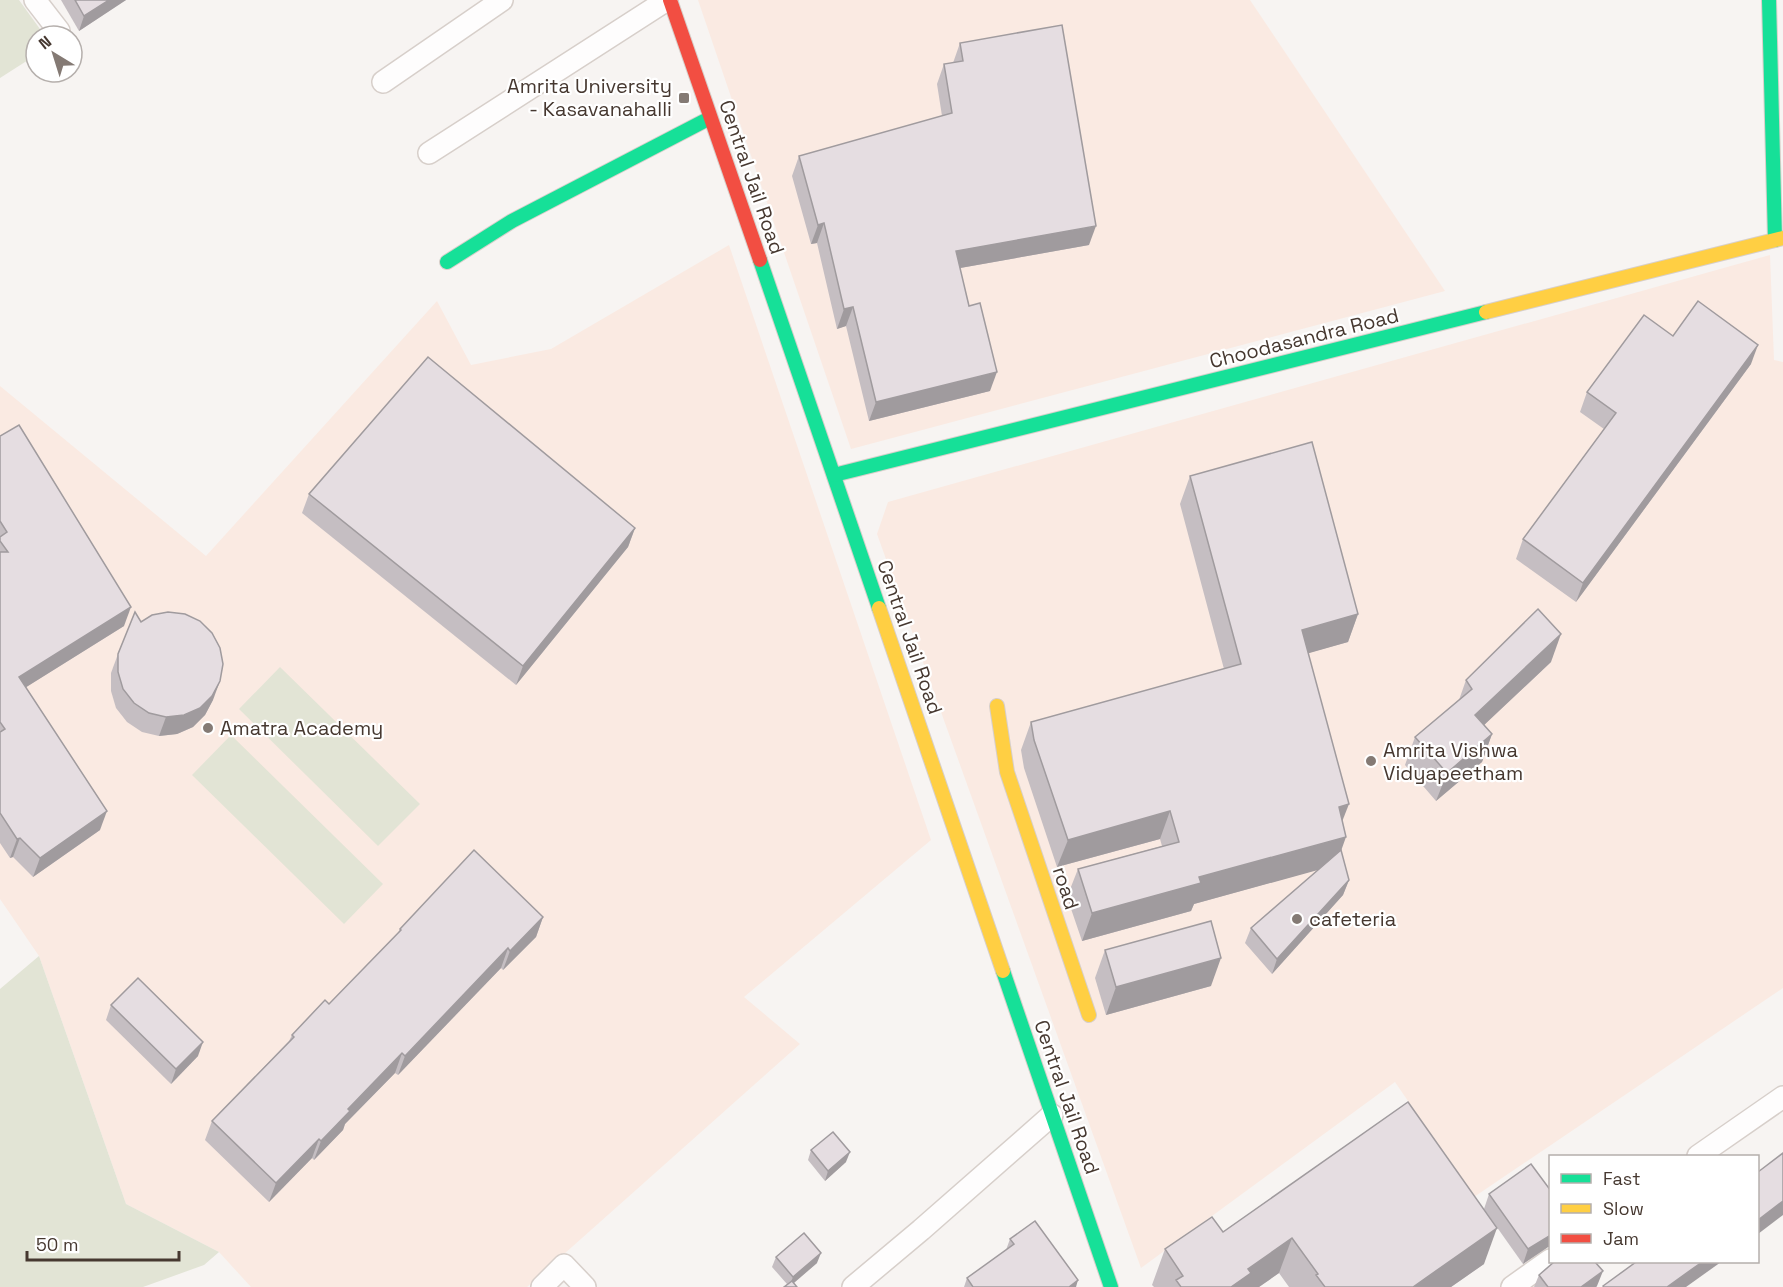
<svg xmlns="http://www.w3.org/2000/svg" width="1783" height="1287" font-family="'Space Grotesk',sans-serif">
  <rect width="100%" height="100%" fill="#f7f4f2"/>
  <g fill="#faeae2">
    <polygon points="698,0 1250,0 1445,291 851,449"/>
    <polygon points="729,245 931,840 744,997 800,1044 527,1287 251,1287 219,1252 126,1204 39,956 0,899 0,386 206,556 437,301 471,365 551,349"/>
    <polygon points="1770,255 1774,360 1783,362 1783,988 1474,1197 1395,1082 1141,1268 877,534 888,502"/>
  </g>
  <g fill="#e2e4d5">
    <polygon points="0,0 19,0 45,36 36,36 36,55 0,78"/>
    <polygon points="280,667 420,804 378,846 239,709"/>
    <polygon points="231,735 383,884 344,924 192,775"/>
    <polygon points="39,956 126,1204 219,1252 204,1265 143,1287 0,1287 0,989"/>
  </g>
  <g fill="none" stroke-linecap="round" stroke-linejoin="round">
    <defs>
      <g id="street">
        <polyline points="35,0 59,31"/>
        <polyline points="383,82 502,0"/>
        <polyline points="429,153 667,0"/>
        <polyline points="1698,1156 1783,1097"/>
        <polyline points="542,1287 564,1265 585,1287"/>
        <polyline points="853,1287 921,1230 1052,1115"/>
        <polyline points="1512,1287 1550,1260"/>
      </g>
      <g id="fast">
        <polyline points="1769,0 1775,240"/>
        <polyline points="760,260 879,608"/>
        <polyline points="447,262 512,221 710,118"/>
        <polyline points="834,475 1486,312"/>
        <polyline points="1003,971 1111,1287"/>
      </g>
      <g id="slow">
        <polyline points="1486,312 1783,238"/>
        <polyline points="879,608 1003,971"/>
        <polyline points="997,706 1007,772 1089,1015"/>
      </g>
      <polyline id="jam" points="670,0 760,260"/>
    </defs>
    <use href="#street" stroke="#d7cfca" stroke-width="24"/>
    <use href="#fast" stroke="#d7cfca" stroke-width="16"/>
    <use href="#slow" stroke="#d7cfca" stroke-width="16"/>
    <use href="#jam" stroke="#d7cfca" stroke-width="16"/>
    <use href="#street" stroke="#fefdfd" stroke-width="21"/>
    <use href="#fast" stroke="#16e098" stroke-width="14"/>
    <use href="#slow" stroke="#ffcf43" stroke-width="14"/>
    <use href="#jam" stroke="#f24e42" stroke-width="14"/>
  </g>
  <g fill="#c5bec2">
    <polygon points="61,0 126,0 79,31"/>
    <polygon points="960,43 1089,245 960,268 990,391 869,421 846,326 837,329 817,243 811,244 792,176 799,156 942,116 937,84 944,64 953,63"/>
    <polygon points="1673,336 1751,364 1576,602 1516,559 1523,539 1604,429 1580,412 1587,392"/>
    <polygon points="0,436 124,626 26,687 100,830 33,877 13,857 10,858 0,843"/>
    <polygon points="1190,476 1358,614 1348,642 1308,653 1342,821 1341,850 1349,880 1343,895 1272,974 1245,943 1251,928 1319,869 1194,904 1191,911 1082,941 1067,897 1078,869 1162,846 1160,839 1057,867 1024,768 1021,750 1031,722 1224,669 1180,504"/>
    <polygon points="309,494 635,528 628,547 516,685 302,513"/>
    <polygon points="141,622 213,700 205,715 193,727 177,734 159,736 142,732 127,722 116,708 111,691 111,673 118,654"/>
    <polygon points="1551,662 1484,725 1492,734 1482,762 1436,801 1405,765 1415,737 1459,700 1466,680"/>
    <polygon points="543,917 536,937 503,970 501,968 398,1075 395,1073 345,1124 343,1130 314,1160 312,1158 269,1202 205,1140 212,1121 289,1041 292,1035 329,1004 398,933 400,929"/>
    <polygon points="1105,950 1211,986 1106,1015 1095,978"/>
    <polygon points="111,1005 198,1056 171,1084 106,1020"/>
    <polygon points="1408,1102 1484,1264 1451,1287 1289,1287 1279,1273 1259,1287 1154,1287 1152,1285 1165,1249 1223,1232"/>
    <polygon points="811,1150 846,1162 825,1181 808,1160"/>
    <polygon points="1489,1194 1548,1247 1523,1264 1484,1209"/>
    <polygon points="1010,1239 1076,1287 964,1287 967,1278 1006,1250"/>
    <polygon points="776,1257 817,1263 794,1283 787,1284 772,1267"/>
    <polygon points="1539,1275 1597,1286 1596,1287 1534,1287"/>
  </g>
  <g fill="#a09b9e">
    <polygon points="109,0 126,0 79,31 84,16"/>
    <polygon points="824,223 817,243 811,244 818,225"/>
    <polygon points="1096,226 1089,245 949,270 956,251"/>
    <polygon points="853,307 846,326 837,329 844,309"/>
    <polygon points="1758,345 1751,364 1576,602 1583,583"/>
    <polygon points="997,372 990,391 869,421 876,402"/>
    <polygon points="635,528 628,547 516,685 523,666"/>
    <polygon points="131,607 124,626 12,696 19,677"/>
    <polygon points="1358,614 1348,642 1292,658 1302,630"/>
    <polygon points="1561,634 1551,662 1465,743 1475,715"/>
    <polygon points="220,681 213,700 205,715 193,727 177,734 159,736 166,717"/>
    <polygon points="1492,734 1482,762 1436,801 1447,773"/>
    <polygon points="1349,804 1338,832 1339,807"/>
    <polygon points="107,811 100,830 33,877 40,858"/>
    <polygon points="1170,811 1160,839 1057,867 1068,840"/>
    <polygon points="1346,837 1336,865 1194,904 1191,911 1082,941 1092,913 1199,877"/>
    <polygon points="20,838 13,857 10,858 17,839"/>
    <polygon points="1349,880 1343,895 1272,974 1277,959"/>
    <polygon points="543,917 536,937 503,970 510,951"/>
    <polygon points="508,948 501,968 398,1075 405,1056"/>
    <polygon points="1221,958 1211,986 1106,1015 1116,987"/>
    <polygon points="203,1042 198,1056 171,1084 176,1069"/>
    <polygon points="402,1053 395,1073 345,1124 343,1130 314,1160 321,1141 348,1109"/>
    <polygon points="319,1139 312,1158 269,1202 276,1183"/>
    <polygon points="850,1152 846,1162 825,1181 828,1171"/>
    <polygon points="1783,1201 1783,1215 1758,1234 1758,1220"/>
    <polygon points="1497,1228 1484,1264 1451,1287 1413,1287"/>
    <polygon points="1551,1235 1551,1248 1548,1247 1523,1264 1528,1249"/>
    <polygon points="1292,1238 1279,1273 1259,1287 1231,1287 1248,1269"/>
    <polygon points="821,1253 817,1263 789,1287 793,1277"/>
    <polygon points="1702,1262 1721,1262 1686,1287 1667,1287"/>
    <polygon points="1603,1271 1597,1286 1596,1287 1581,1287"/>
    <polygon points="1078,1280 1076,1287 1069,1287"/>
  </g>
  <g fill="#e5dde1" stroke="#a09b9e" stroke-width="1.5">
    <polygon points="75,0 109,0 84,16"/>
    <polygon points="1062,25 1096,226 956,251 969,306 980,303 997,372 876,402 853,307 844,309 824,223 818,225 799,156 952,113 944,64 963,61 960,43"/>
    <polygon points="1698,301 1758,345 1583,583 1523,539 1616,413 1587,392 1644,315 1673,336"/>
    <polygon points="428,357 635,528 523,666 309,494"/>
    <polygon points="19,425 131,607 19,677 107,811 40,858 20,838 17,839 0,813 0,732 5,729 0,722 0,552 8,552 0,541 0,537 7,532 0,521 0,436"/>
    <polygon points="1312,442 1358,614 1302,630 1349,804 1339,807 1346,837 1199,877 1201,883 1092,913 1078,869 1179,842 1170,811 1068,840 1034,740 1031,722 1241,664 1190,476"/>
    <polygon points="1538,609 1561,634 1475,715 1492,734 1447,773 1415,737 1472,689 1466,680"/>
    <polygon points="135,612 141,622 152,615 168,612 185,614 200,621 212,633 220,648 223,664 220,681 212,696 200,708 184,715 166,717 149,713 134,703 123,689 118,672 118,654"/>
    <polygon points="474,850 543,917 510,951 508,948 405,1056 402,1053 348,1109 350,1111 321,1141 319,1139 276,1183 212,1121 294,1037 292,1035 325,1000 329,1004 401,930 400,929"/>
    <polygon points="1341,850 1349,880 1277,959 1251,928"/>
    <polygon points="1211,921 1221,958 1116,987 1105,950"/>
    <polygon points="138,978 203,1042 176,1069 111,1005"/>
    <polygon points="1408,1102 1497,1228 1413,1287 1325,1287 1316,1275 1318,1274 1292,1238 1248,1269 1251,1273 1231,1287 1181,1287 1176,1280 1183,1276 1165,1249 1212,1217 1223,1232"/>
    <polygon points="833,1132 850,1152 828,1171 811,1150"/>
    <polygon points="1783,1153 1783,1201 1758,1220 1758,1172"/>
    <polygon points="1531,1164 1551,1191 1551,1235 1528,1249 1489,1194"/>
    <polygon points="1035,1221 1078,1280 1069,1287 973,1287 967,1278 1014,1244 1010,1239"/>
    <polygon points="804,1233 821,1253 793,1277 776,1257"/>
    <polygon points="1554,1262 1595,1262 1603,1271 1581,1287 1548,1287 1539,1275"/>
    <polygon points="1636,1262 1702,1262 1667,1287 1604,1287 1603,1286"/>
    <polygon points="792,1281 797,1287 784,1287"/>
  </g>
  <g fill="#847a74" stroke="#fff" stroke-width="2">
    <rect x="678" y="92" width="12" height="12" rx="3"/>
    <circle cx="208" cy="728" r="6"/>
    <circle cx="1371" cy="761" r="6"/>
    <circle cx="1297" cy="919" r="6"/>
  </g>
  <g text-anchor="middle" stroke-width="4.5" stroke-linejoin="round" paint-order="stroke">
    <g font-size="20" fill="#463830" stroke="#fff" text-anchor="start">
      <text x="672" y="93" text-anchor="end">Amrita University<tspan x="672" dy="23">- Kasavanahalli</tspan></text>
      <text x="220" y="735">Amatra Academy</text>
      <text x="1383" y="757">Amrita Vishwa<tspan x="1383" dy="23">Vidyapeetham</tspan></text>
      <text x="1309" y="926">cafeteria</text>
    </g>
    <g font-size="20" fill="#463830" stroke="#fff">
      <text transform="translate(752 177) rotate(71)" y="7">Central Jail Road</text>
      <text transform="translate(1304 338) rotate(-14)" y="7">Choodasandra Road</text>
      <text transform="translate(910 637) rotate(71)" y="7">Central Jail Road</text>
      <text transform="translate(1066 888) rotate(72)" y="7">road</text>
      <text transform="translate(1067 1097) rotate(71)" y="7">Central Jail Road</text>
    </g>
  </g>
  <rect x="1549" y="1155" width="210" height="108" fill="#ffffff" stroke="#b5afac" stroke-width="1.5"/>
  <rect x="1561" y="1174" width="30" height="9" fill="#16e098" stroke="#b5afac" stroke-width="1.5"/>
  <text x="1603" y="1185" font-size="18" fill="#463830">Fast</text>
  <rect x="1561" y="1204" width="30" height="9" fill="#ffcf43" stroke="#b5afac" stroke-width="1.5"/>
  <text x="1603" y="1215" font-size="18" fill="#463830">Slow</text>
  <rect x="1561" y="1234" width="30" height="9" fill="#f24e42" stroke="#b5afac" stroke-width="1.5"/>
  <text x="1603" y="1245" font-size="18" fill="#463830">Jam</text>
  <g transform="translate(54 54) rotate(322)"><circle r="28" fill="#ffffff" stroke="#b5afac" stroke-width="1.5"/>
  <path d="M0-4.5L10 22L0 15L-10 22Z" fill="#847a74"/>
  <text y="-9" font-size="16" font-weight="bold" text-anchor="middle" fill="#463830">N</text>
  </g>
  <path d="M27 1251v9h152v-9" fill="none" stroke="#463830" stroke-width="3"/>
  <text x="36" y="1251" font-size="18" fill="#463830" stroke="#ffffff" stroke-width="4.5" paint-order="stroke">50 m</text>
</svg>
